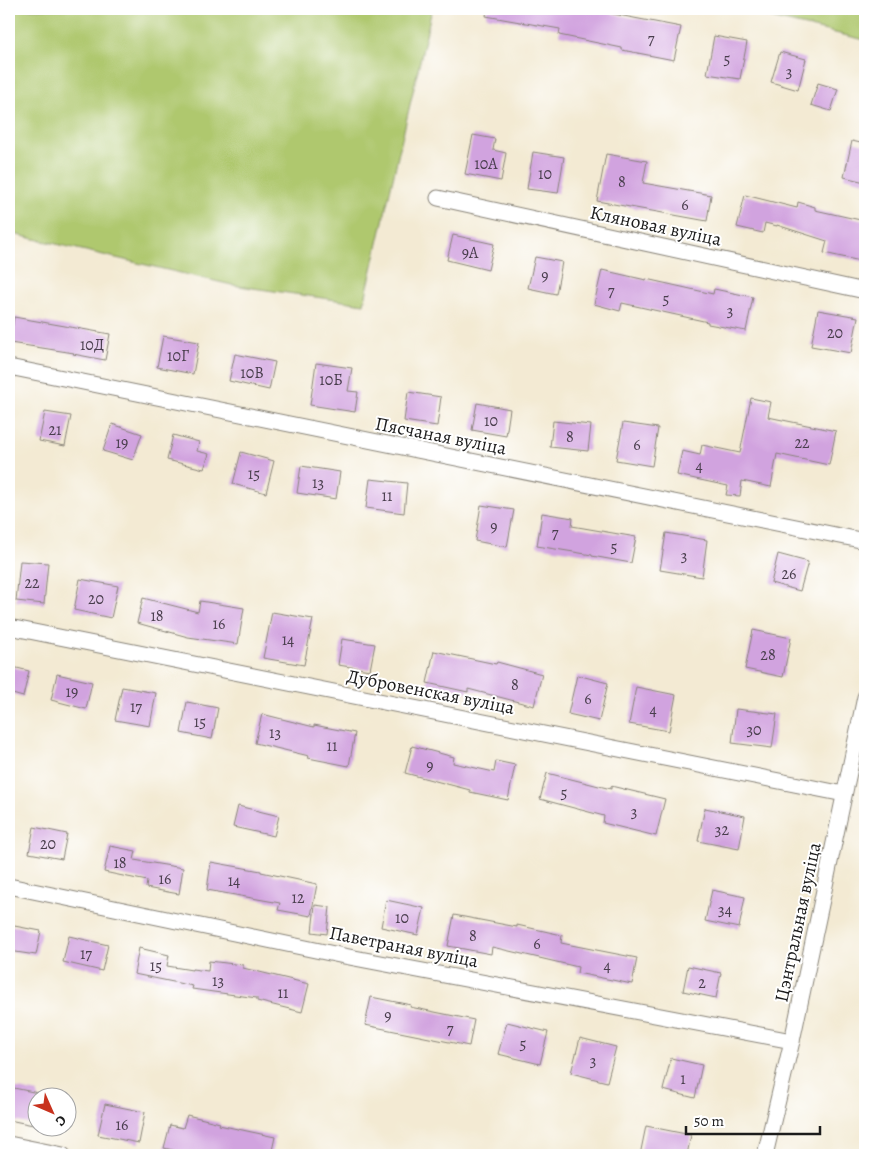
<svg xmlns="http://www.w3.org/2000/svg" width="874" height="1164" font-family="Alegreya,serif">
  <rect width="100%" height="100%" fill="#fff"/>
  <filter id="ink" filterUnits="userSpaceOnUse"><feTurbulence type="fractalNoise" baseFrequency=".02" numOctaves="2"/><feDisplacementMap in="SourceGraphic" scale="10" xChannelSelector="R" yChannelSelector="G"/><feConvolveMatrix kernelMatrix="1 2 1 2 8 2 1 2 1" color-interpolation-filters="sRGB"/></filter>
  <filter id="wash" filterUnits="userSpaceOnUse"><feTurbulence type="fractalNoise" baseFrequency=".0096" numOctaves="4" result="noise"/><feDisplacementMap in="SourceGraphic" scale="20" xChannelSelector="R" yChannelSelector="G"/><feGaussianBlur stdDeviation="1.12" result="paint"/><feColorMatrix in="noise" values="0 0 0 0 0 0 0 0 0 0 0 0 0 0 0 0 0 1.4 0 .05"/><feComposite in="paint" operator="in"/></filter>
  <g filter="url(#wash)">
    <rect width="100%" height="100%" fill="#f3ead3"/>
    <g fill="#afc86e" stroke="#667245">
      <polygon points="9,9 432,9 364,304 232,285 9,233"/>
      <polygon points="733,9 865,9 865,40"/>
    </g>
    <g id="blocks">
      <g fill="#d1a3df">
        <polygon points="487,9 587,9 681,27 674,60 622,50 622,48 559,35 560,29 486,16"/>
        <polygon points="714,36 747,42 740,79 707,74"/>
        <polygon points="780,52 806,59 798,90 771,82"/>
        <polygon points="818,83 838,89 831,111 811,105"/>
        <polygon points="473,135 495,139 493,150 506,153 501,181 465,174"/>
        <polygon points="852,141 865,144 865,182 844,177"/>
        <polygon points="533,152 564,157 558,193 527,189"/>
        <polygon points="606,154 647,161 643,183 711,195 707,221 597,201"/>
        <polygon points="745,195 797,208 798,202 815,207 815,210 865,221 865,262 824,253 827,241 777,225 777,226 765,223 763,233 737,227"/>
        <polygon points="453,235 494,244 488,270 447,260"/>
        <polygon points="535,257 562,262 556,294 528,288"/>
        <polygon points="602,270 646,280 646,279 713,294 714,289 753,297 746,331 708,324 708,322 622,303 620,311 594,304"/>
        <polygon points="818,310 858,317 851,353 811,346"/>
        <polygon points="14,317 110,334 105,360 73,354 74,353 10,343"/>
        <polygon points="163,336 199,342 193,374 157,367"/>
        <polygon points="235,354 275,362 269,390 229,381"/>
        <polygon points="316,363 352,368 348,391 358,392 355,412 310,405"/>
        <polygon points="408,392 441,397 437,426 404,421"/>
        <polygon points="751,398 771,402 768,417 836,431 829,465 777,454 771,487 742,481 740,496 726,495 728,486 677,475 682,451 700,455 702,445 740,453"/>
        <polygon points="477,403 510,409 506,436 472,430"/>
        <polygon points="45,412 71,416 65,446 39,441"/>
        <polygon points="553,421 591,425 588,451 550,447"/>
        <polygon points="623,423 658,428 652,466 616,460"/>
        <polygon points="112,424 142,434 133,460 103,451"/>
        <polygon points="173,435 199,442 197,451 209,454 204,469 167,460"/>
        <polygon points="241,452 274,461 266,493 233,484"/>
        <polygon points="301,466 340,472 336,499 297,493"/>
        <polygon points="370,479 407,483 404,513 366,508"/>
        <polygon points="481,505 514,510 507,547 475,541"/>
        <polygon points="542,513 573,518 572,526 636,537 631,563 592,556 592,555 537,546"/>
        <polygon points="666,533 707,540 702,577 660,570"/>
        <polygon points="778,554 808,562 800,591 771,583"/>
        <polygon points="20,561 48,563 44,604 16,601"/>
        <polygon points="80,579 118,586 111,618 74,610"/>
        <polygon points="143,598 198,612 200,601 244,608 238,644 188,637 137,623"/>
        <polygon points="272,612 313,619 304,665 263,658"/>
        <polygon points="753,630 791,638 783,677 745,669"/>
        <polygon points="342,639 375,644 370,670 338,665"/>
        <polygon points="434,651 496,664 497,662 542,674 534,706 468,689 468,692 427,683"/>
        <polygon points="9,666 29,671 23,697 9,693"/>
        <polygon points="57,674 92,682 86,709 51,700"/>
        <polygon points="577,675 608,683 599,721 568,714"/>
        <polygon points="122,687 156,693 150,726 115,720"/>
        <polygon points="636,687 676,695 669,731 629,724"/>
        <polygon points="187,702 218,708 212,739 181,733"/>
        <polygon points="736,709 777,714 772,748 732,743"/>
        <polygon points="262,714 314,727 314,725 355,733 349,766 308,758 309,756 255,743"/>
        <polygon points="412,746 454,757 453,763 494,772 496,761 515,765 508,800 470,792 470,790 405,773"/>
        <polygon points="547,773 611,789 611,786 665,799 656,836 603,823 604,816 540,799"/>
        <polygon points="238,806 279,816 274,836 233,827"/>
        <polygon points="705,808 745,816 739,849 698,841"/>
        <polygon points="34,827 67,834 62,859 29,853"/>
        <polygon points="110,846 136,851 134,860 183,868 179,894 146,888 147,881 104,872"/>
        <polygon points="211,862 261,871 261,872 317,884 311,916 278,910 280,903 207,890"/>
        <polygon points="712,890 745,897 739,928 705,921"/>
        <polygon points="386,900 424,908 418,935 381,927"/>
        <polygon points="315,905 330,907 327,934 312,932"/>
        <polygon points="454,915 517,927 517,925 562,935 561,943 637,958 632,984 577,973 578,967 492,947 491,954 448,946"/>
        <polygon points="9,925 41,931 36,955 9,951"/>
        <polygon points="69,936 108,945 102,971 63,962"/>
        <polygon points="139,948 169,955 167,966 192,970 192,969 208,971 209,961 243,965 243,968 309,984 302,1012 257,1001 257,998 192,989 193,986 134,974"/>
        <polygon points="688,966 721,973 716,998 683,991"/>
        <polygon points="371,997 411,1005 410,1007 474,1020 469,1046 365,1025"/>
        <polygon points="507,1022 548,1032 540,1064 498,1054"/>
        <polygon points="580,1038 616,1047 607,1082 571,1073"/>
        <polygon points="671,1058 702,1065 695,1098 663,1090"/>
        <polygon points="9,1087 38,1093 38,1126 9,1120"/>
        <polygon points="105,1104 145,1112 139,1143 98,1135"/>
        <polygon points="187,1115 220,1123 219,1125 275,1137 271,1155 193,1155 164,1148 170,1125 183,1128"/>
        <polygon points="646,1126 691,1135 687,1155 640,1155"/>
      </g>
    </g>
  </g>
  <g filter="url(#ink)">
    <use href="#blocks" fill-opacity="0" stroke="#888378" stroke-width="1"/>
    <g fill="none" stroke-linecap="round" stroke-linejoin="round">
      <defs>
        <g id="street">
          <polyline points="438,198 865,291"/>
          <polyline points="9,367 865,541"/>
          <polyline points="9,627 844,794"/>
          <polyline points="9,886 344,956 792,1041"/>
          <polyline points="9,1144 63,1155"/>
          <polyline points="765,1155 792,1041 865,697"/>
        </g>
      </defs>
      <use href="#street" stroke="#888378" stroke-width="17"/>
      <use href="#street" stroke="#fff" stroke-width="15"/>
    </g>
  </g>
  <g text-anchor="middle" stroke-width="4" stroke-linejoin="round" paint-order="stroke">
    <g font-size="16" fill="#493e4d">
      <text x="651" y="44">7</text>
      <text x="727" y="64">5</text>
      <text x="789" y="77">3</text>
      <text x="486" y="169">10А</text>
      <text x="545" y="179">10</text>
      <text x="622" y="187">8</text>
      <text x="685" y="210">6</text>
      <text x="470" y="258">9А</text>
      <text x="545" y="281">9</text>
      <text x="611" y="296">7</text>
      <text x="666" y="304">5</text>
      <text x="730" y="316">3</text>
      <text x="835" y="338">20</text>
      <text x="92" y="350">10Д</text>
      <text x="178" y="361">10Г</text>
      <text x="252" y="378">10В</text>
      <text x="331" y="385">10Б</text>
      <text x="491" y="426">10</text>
      <text x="55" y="435">21</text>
      <text x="570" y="442">8</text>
      <text x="122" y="448">19</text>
      <text x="802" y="448">22</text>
      <text x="637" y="450">6</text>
      <text x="699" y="471">4</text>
      <text x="254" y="479">15</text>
      <text x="318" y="488">13</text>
      <text x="387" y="501">11</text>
      <text x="494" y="532">9</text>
      <text x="555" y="538">7</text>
      <text x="614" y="552">5</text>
      <text x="684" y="561">3</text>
      <text x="789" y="579">26</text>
      <text x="32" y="588">22</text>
      <text x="96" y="604">20</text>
      <text x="157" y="621">18</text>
      <text x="219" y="629">16</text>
      <text x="288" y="645">14</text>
      <text x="768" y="660">28</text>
      <text x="515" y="690">8</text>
      <text x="72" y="697">19</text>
      <text x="588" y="704">6</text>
      <text x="136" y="712">17</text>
      <text x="653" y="715">4</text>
      <text x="200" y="727">15</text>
      <text x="754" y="735">30</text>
      <text x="275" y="738">13</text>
      <text x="332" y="751">11</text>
      <text x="430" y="771">9</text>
      <text x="564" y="798">5</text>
      <text x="634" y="817">3</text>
      <text x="722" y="835">32</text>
      <text x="48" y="849">20</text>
      <text x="120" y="868">18</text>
      <text x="165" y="884">16</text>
      <text x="234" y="886">14</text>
      <text x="298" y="903">12</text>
      <text x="725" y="915">34</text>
      <text x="402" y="923">10</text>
      <text x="473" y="941">8</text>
      <text x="537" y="949">6</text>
      <text x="86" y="959">17</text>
      <text x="156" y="971">15</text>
      <text x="607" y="971">4</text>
      <text x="218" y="986">13</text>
      <text x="702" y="988">2</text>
      <text x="283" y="998">11</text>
      <text x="388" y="1021">9</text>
      <text x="450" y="1034">7</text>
      <text x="523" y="1049">5</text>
      <text x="593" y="1066">3</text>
      <text x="683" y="1084">1</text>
      <text x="122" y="1130">16</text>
    </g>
    <g font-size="19" fill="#1c1c1c" stroke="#fff">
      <text transform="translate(656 225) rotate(12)" y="7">Кляновая вуліца</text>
      <text transform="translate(441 435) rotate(11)" y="7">Пясчаная вуліца</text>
      <text transform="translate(431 691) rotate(11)" y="7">Дубровенская вуліца</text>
      <text transform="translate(797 922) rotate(-78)" y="7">Цэнтральная вуліца</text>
      <text transform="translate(404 946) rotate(11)" y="7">Паветраная вуліца</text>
    </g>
  </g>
  <rect width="874" height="1164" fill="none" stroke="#fff" stroke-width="30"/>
  <g transform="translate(52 1112) rotate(135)"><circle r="24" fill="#ffffff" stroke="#a4a4a4"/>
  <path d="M0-4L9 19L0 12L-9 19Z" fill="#c8321e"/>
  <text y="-8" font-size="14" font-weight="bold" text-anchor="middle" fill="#1c1c1c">С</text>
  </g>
  <path d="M686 1126v8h134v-8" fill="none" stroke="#1c1c1c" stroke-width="2.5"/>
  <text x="694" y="1126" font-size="15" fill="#1c1c1c" stroke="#ffffff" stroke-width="4" paint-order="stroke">50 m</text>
</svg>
